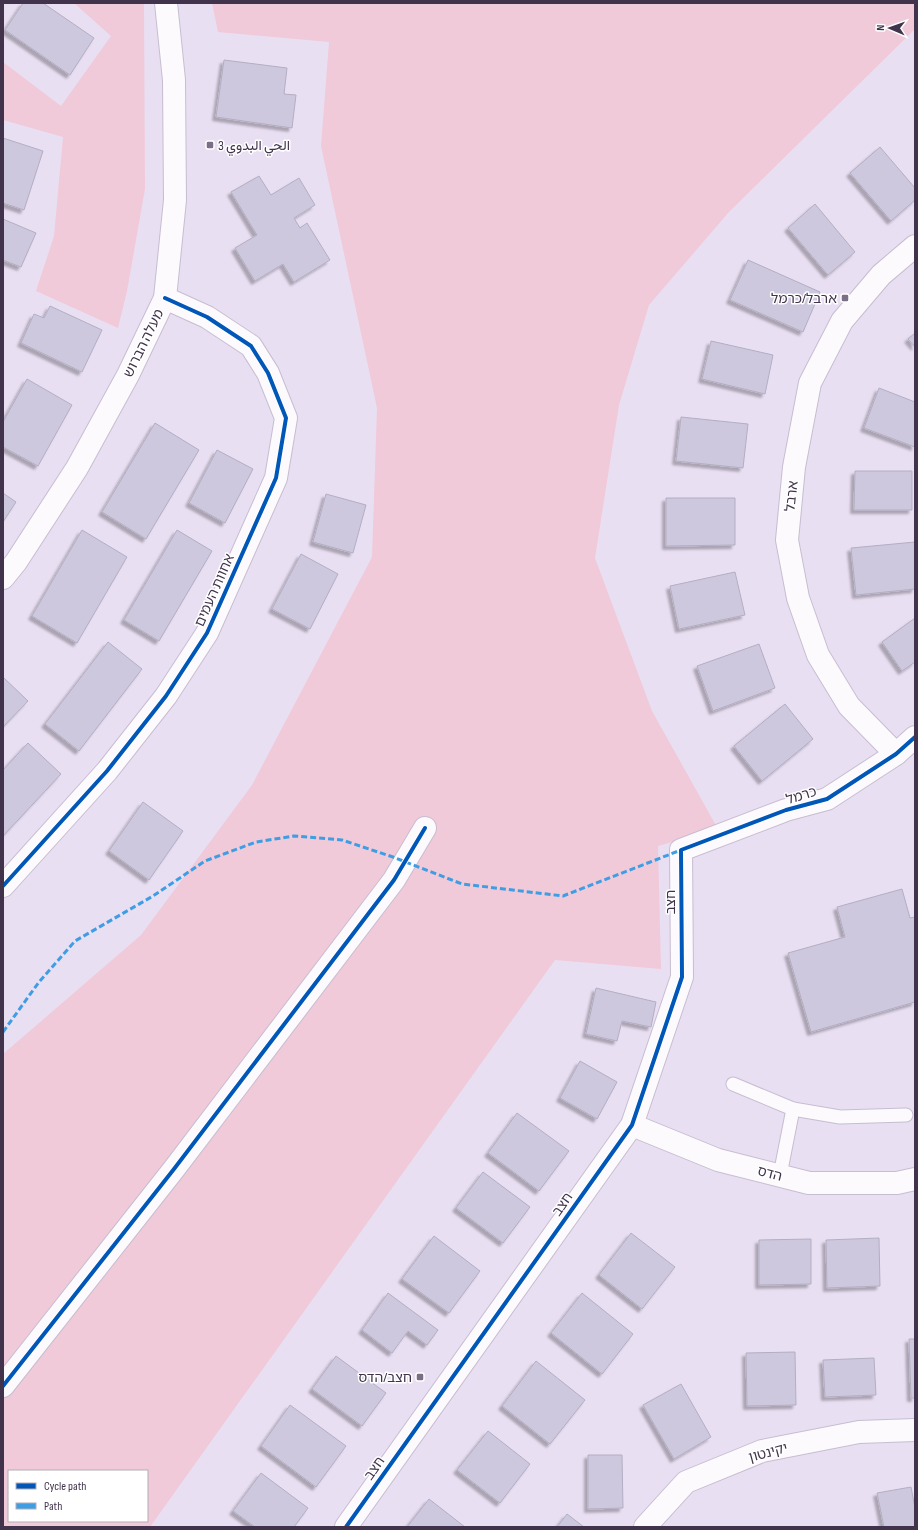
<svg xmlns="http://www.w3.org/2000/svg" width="918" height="1530" font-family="'Sofia Sans Condensed',Vazirmatn,'Noto Sans Hebrew',sans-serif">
  <defs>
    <filter id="shadow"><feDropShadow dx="-3.5" dy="3.5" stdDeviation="1" flood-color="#0004"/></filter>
  </defs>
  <rect width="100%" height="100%" fill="#e9dff3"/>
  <g fill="#f0cad8" fill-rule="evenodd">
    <polygon points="74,3 144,3 145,189 127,291 118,328 36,291 54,236 63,137 3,120 3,62 61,106 111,36"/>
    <path d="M 212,3 L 915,3 L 915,29 L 729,212 L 649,305 L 619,405 L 595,558 L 652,711 L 718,829 L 658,846 L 661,969 L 555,960 L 150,1527 L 3,1527 L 3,1054 L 141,935 L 252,785 L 372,557 L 377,408 L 321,146 L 329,42 L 218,32 ZM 9,1471 L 147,1471 L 147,1521 L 9,1521 Z"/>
  </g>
  <g fill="#cec8de" stroke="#b3aec2" filter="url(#shadow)">
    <polygon points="23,3 43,3 94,38 70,75 5,30"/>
    <polygon points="224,60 287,68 284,94 296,95 292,128 216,117"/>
    <polygon points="3,138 43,151 24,210 3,203"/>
    <polygon points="880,147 915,188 915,200 891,221 850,173"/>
    <polygon points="259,176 271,195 299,178 315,205 294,218 300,228 307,223 330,260 294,282 283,264 255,281 235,248 257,235 231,192"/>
    <polygon points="815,204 855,252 828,275 788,228"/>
    <polygon points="3,219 36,233 21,267 3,260"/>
    <polygon points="748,260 820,292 803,332 730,300"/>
    <polygon points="50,306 102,330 82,372 21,343 34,314 44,318"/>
    <polygon points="915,333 915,347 908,339"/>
    <polygon points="711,341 773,355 765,394 702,379"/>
    <polygon points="27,379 72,405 38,466 3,447 3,422"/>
    <polygon points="879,388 915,402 915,447 864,428"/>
    <polygon points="681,417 748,424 743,468 676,461"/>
    <polygon points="155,423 199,450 146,539 102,512"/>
    <polygon points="217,450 253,469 225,523 189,503"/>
    <polygon points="855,471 912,471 912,510 854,510"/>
    <polygon points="3,493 16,502 3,522"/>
    <polygon points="326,494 366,505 353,553 313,542"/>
    <polygon points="666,498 735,498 735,545 666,546"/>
    <polygon points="82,530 127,557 77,643 32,616"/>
    <polygon points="177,530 212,551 159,641 124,620"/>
    <polygon points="915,542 915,589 856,595 851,548"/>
    <polygon points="301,554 338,574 310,629 272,609"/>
    <polygon points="735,572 745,615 679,629 670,586"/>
    <polygon points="915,618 915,662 902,671 882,642"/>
    <polygon points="108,642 142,669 79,751 45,724"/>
    <polygon points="759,644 775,688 713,711 697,666"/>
    <polygon points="3,677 28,701 3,727"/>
    <polygon points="785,704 813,739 762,781 734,746"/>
    <polygon points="28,743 61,774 3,836 3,770"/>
    <polygon points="143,802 183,831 149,880 109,851"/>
    <polygon points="902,889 910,918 915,917 915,1002 811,1032 788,953 845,937 837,907"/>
    <polygon points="596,988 656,1002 651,1027 622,1021 617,1041 586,1034"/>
    <polygon points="580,1061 617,1082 597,1119 560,1098"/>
    <polygon points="517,1113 569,1151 539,1191 488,1153"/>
    <polygon points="483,1172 530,1207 503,1243 456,1208"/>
    <polygon points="631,1233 675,1267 642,1309 599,1275"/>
    <polygon points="434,1236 480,1271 449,1313 402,1279"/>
    <polygon points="879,1238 880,1286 827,1288 826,1240"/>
    <polygon points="811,1239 811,1284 759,1285 759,1240"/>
    <polygon points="388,1293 438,1330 427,1345 408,1331 392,1353 362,1330"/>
    <polygon points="582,1293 633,1334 602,1374 551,1333"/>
    <polygon points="909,1339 915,1339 915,1398 911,1398"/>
    <polygon points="795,1352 796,1405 747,1406 746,1353"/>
    <polygon points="336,1356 386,1393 362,1426 312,1389"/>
    <polygon points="874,1358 876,1395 825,1397 823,1360"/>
    <polygon points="536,1361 585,1400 550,1444 502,1406"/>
    <polygon points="681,1384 711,1437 674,1459 643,1405"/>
    <polygon points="290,1405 346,1446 316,1487 261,1446"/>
    <polygon points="488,1431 530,1464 500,1503 457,1470"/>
    <polygon points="588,1455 622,1455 623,1508 588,1509"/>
    <polygon points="261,1473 308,1508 294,1527 255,1527 233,1511"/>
    <polygon points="911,1487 915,1508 915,1527 884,1527 877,1493"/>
    <polygon points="429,1499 465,1527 407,1527"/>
    <polygon points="567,1514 584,1527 557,1527"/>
  </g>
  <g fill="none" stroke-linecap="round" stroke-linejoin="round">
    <defs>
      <g id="service">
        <polyline points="733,1084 793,1109 840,1117 906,1115"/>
        <polyline points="780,1175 793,1109"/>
      </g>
      <g id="minor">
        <polyline points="3,578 16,562 77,468 128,375 165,298 175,200 174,80 166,3"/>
        <polyline points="3,886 107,771 166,696 207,633 276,478 286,418 268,373 251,346 207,317 165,298"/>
        <polyline points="632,1125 718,1160 809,1183 897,1183 915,1179"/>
        <polyline points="3,1386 174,1169 394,880 425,828"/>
        <polyline points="346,1527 632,1125 682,977 681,850 786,810 827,799 896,754"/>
        <polyline points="645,1527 686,1482 762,1451 859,1432 915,1430"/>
      </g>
      <polyline id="tertiary" points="915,246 881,275 842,321 810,383 794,467 787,540 798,598 818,655 849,706 896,754 915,737"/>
    </defs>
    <use href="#service" stroke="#c7bdd1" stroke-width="15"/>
    <use href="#minor" stroke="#c7bdd1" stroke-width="24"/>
    <use href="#tertiary" stroke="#c7bdd1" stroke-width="24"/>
    <use href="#service" stroke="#fcfafd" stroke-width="13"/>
    <use href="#minor" stroke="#fcfafd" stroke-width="22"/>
    <use href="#tertiary" stroke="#fcfafd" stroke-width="22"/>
    <polyline stroke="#3f9de4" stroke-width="3" stroke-dasharray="6 3" stroke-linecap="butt" points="3,1032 39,982 75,941 153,896 205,861 256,842 294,836 342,840 393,857 462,884 563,896 681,850"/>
    <defs>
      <g id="cycleway">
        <polyline points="3,886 107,771 166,696 207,633 276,478 286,418 268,373 251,346 207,317 165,298"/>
        <polyline points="3,1386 174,1169 394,880 425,828"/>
        <polyline points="346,1527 632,1125 682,977 681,850 786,810 827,799 896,754 915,737"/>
      </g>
    </defs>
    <use href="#cycleway" stroke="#fff" stroke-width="6"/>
    <use href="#cycleway" stroke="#0057b8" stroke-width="4"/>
  </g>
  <g fill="#7b6f86" stroke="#fff" stroke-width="1.5">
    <rect x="206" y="141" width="8" height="8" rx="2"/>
    <rect x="841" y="294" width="8" height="8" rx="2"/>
    <rect x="416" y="1373" width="8" height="8" rx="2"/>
  </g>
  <g text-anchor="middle" stroke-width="3" stroke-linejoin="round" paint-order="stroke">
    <g font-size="14" fill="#40334b" stroke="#fff" text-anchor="end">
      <text x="218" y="150" text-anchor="start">الحي البدوي 3</text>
      <text x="837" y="303">ארבל/כרמל</text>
      <text x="412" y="1382">חצב/הדס</text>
    </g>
    <g font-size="14" fill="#40334b" stroke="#fff">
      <text transform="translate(143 343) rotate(-64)" y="5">מעלה הברוש</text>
      <text transform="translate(791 496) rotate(-84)" y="5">ארבל</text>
      <text transform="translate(214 590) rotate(-66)" y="5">אחוות העמים</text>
      <text transform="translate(801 795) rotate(-17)" y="5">כרמל</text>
      <text transform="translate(670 902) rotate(-90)" y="5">חצב</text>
      <text transform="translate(770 1173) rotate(14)" y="5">הדס</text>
      <text transform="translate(562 1204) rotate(-55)" y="5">חצב</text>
      <text transform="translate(768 1452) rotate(-15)" y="5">יקינטון</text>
      <text transform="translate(374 1468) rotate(-55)" y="5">חצב</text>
    </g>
  </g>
  <rect width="918" height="1530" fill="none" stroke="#40334b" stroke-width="8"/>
  <rect x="8" y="1470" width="140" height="52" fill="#ffffff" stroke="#b3adb7"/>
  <rect x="16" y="1483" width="20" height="6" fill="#0057b8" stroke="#b3adb7"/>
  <text x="44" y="1490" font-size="12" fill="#40334b">Cycle path</text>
  <rect x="16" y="1503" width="20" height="6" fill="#3f9de4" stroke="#b3adb7"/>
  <text x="44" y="1510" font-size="12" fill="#40334b">Path</text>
  <g transform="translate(890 28) rotate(272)" stroke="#ffffff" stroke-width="3" paint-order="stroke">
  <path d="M0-3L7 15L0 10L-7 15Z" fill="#40334b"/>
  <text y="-6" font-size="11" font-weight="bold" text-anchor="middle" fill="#40334b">N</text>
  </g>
</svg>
